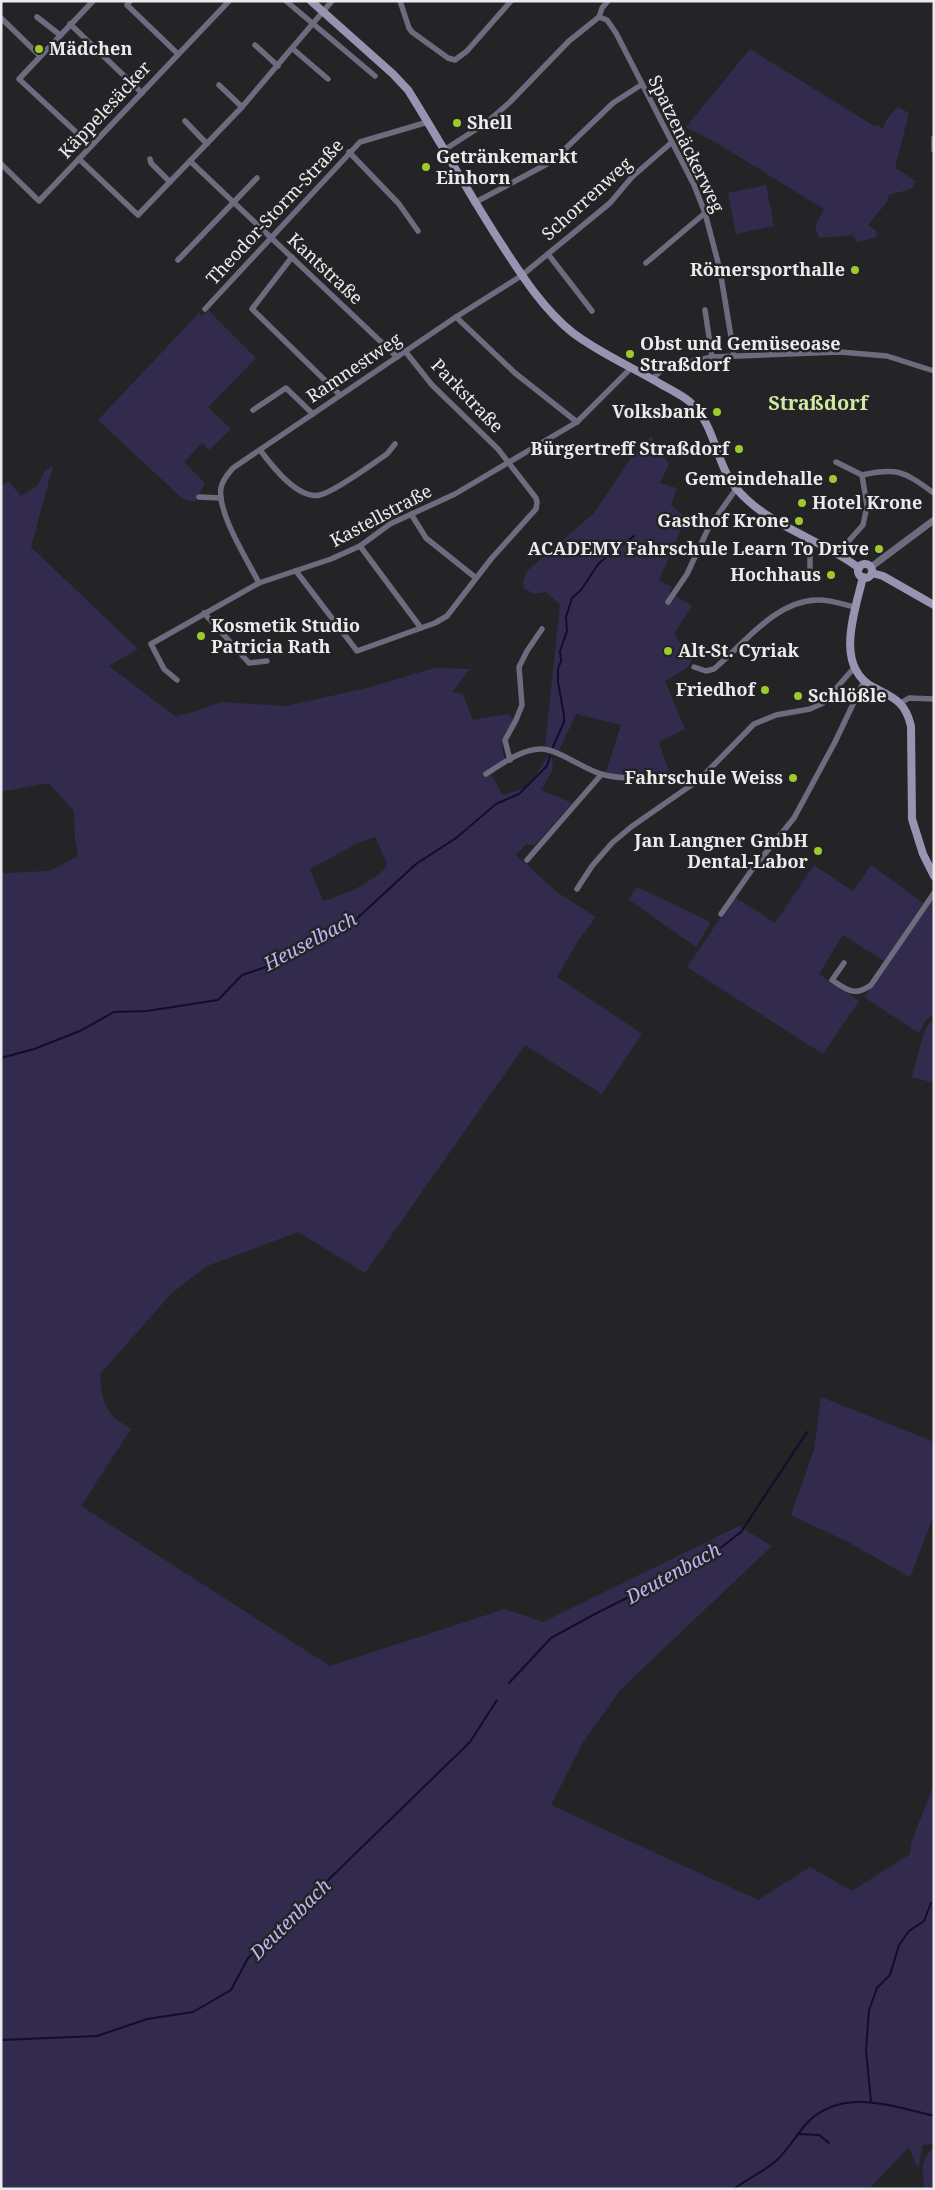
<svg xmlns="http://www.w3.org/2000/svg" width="935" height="2190" font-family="'Noto Serif',serif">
  <rect width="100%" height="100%" fill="#242427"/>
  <g fill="#322b4d" fill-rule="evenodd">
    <polygon points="750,49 874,126 877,125 883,129 886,120 898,107 909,113 895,168 916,181 911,189 889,195 887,202 868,225 876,231 877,237 857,242 853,235 819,238 815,226 824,209 715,142 686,127"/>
    <polygon points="766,185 774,226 736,234 728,193"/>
    <polygon points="208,310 256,358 208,407 231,429 209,450 202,443 184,462 205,483 195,502 183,499 98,420 199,313 202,316"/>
    <polygon points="651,436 669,464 660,483 677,488 671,505 686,518 659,580 672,587 669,592 692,606 674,634 692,660 688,667 665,681 685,729 659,742 670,775 605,774 621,725 576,714 558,753 545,746 560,605 546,592 534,594 524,588 523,582 526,572 594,513 634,454"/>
    <path d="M 53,466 L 31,547 L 138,649 L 109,666 L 175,716 L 197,711 L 221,702 L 286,706 L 371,687 L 434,668 L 470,669 L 452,692 L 463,694 L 473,720 L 507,714 L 514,719 L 504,736 L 502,749 L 505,760 L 489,771 L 503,795 L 528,787 L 548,756 L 552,757 L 553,770 L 541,790 L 572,803 L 535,845 L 526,844 L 516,855 L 558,893 L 596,917 L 578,941 L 557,977 L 642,1034 L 602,1094 L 525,1045 L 365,1273 L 298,1232 L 207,1266 L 172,1293 L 100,1374 C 102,1403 105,1414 131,1429 L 81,1506 L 330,1666 L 505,1609 L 543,1622 L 739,1526 L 772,1546 L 620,1690 L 582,1744 L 551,1805 L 758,1900 L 810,1867 L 852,1891 L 910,1854 L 911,1843 L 934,1784 L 934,2144 L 923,2145 L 918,2169 L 909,2147 L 869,2189 L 1,2189 L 1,870 L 5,873 L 50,871 L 78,856 L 75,838 L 74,811 L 49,783 L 1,792 L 1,486 L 9,482 L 21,496 L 37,486 L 45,471 ZM 375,837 L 387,863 L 386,868 C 367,885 347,894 323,901 L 310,869 L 358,843 Z"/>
    <polygon points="814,865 853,891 871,865 923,903 884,961 843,935 819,974 859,1001 823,1054 687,967 735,897 775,923"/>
    <polygon points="637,887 711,922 696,947 628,899"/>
    <polygon points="934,896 934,1014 925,1021 919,1033 864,997"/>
    <polygon points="930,1022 934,1022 934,1083 912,1077 924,1032"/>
    <polygon points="821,1397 934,1442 934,1515 910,1577 848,1542 791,1515 814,1450"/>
    <path d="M 934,2148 L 934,2189 L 925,2189 C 921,2175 921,2156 934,2148 Z"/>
  </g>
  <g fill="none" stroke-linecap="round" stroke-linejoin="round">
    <g stroke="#150c2d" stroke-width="2">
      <polyline points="552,749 564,722 564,715 558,682 558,669 561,661 560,651 567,631 566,617 572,598 581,590 599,563 634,536"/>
      <polyline points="1,1058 34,1049 80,1031 114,1012 147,1011 218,1000 242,975 281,962 351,924 416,864 456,838 496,804 519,794 547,766 550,756"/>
      <polyline points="509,1683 551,1638 593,1615 710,1556 741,1532 807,1432"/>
      <polyline points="1,2040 97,2036 147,2019 193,2012 231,1990 248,1958 470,1742 497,1700"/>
      <polyline points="871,2102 866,2050 869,2010 877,1988 890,1975 899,1945 909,1931 924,1921 931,1903"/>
      <polyline points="799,2134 819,2135 829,2143"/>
      <path d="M 734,2189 C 748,2178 766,2171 778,2159 C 789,2148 797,2134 807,2123 C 841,2087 893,2106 934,2116"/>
    </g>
    <g stroke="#6d6b7d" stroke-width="5.5">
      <polyline points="130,1 127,5 178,54"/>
      <polyline points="286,1 375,76"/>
      <polyline points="400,1 409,28 412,32 448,58 455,60 467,51 511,1"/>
      <polyline points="37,17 60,35"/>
      <polyline points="599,17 607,20 616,33 694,185 705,213 720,270 734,355"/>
      <polyline points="1,18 40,56"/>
      <polyline points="70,24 142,93"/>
      <polyline points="255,45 278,66"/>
      <polyline points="293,49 328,79"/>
      <polyline points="219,85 242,107"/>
      <polyline points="185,121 207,144"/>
      <polyline points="934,138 934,150"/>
      <polyline points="91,146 19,79 93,1"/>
      <polyline points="444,150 486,123 510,102 569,41 599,17 602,8 608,1"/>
      <polyline points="349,152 399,204 418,231"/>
      <polyline points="79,159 138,215 242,107 332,1"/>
      <polyline points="150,159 151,163 170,182"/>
      <polyline points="190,161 397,357"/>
      <polyline points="1,164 39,201 229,1"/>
      <polyline points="474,203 547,164 564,150 613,103 641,85"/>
      <polyline points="548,254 592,311"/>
      <polyline points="292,257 252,309 340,395"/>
      <polyline points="178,260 257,178"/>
      <polyline points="646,263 705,213"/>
      <polyline points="205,309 360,142 428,122"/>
      <polyline points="705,310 712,357"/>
      <polyline points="456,317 515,373 577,422"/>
      <polyline points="652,379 665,367 712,357 840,352 887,356 934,371"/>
      <polyline points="253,410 286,388 313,414"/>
      <path d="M 260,450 C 272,466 298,500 320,495 C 336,491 372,464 387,454 L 395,444"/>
      <polyline points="836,462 862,475"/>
      <polyline points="199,497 221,498"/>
      <polyline points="411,514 426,538 476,578"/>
      <polyline points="810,538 810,569"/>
      <polyline points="360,546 421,628"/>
      <path d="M 837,554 L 863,525 L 867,506 L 862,475 C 899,467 904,472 934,493"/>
      <polyline points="296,571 357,651 435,623 447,616 491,559 536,509 537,502 536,498 498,449 432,385 405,351"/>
      <path d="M 259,583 C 248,561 217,513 221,488 C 222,480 228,474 233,468 L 456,317 L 521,276 L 610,203 L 632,177 L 671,143"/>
      <polyline points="668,602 687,574 708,529 736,489"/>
      <polyline points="204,613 249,663 267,661"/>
      <path d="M 694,667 L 706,671 L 714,669 C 744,644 775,601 817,600 C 829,599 844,605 855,607"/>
      <polyline points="177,680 164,669 151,644 259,583 331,559 360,546 390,524 455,494 577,422 631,368"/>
      <polyline points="901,703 909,698 934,699"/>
      <polyline points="510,760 505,740 516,720 522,705 519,667 527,651 542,629"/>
      <path d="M 486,774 C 502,764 521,749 541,749 C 558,749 583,769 601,774 C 632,783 668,773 700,779"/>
      <polyline points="527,860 601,775"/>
      <polyline points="577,889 592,866 612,843 631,827 700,779 754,724 776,715 810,709 823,703 854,668"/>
      <polyline points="721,914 751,871 794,818 835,742 864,681"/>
      <path d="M 844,963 L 832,980 C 847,990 855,997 871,985 L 934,893"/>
    </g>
    <polyline stroke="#6d6b7d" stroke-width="7" points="871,567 934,520"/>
    <g stroke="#9793b0" stroke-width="8">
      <path d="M 311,1 L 393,74 L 408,90 C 440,141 469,194 502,245 C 522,276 544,310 573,333 C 601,354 634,368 664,386 C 673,391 683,396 690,402 C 716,425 715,463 736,488 C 767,526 821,539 859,568"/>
      <circle cx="865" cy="571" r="7"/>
      <polyline points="872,573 883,576 934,605"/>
      <path d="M 863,577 C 855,611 834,666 873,687 C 894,698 905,701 911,726 L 912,819 L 923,854 L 934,876"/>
    </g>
  </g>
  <g fill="#9fca2d" stroke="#242427" stroke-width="2">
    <circle cx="39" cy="49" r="5"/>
    <circle cx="457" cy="123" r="5"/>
    <circle cx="426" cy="167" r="5"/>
    <circle cx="855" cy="270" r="5"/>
    <circle cx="630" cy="354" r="5"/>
    <circle cx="717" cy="412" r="5"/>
    <circle cx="739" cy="449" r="5"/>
    <circle cx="833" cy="479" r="5"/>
    <circle cx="802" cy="503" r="5"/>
    <circle cx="799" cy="521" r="5"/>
    <circle cx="879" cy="549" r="5"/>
    <circle cx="831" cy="575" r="5"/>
    <circle cx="201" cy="636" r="5"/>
    <circle cx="668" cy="651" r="5"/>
    <circle cx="765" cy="690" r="5"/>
    <circle cx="798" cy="696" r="5"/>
    <circle cx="793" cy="778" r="5"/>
    <circle cx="818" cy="851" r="5"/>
  </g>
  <g text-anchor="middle" stroke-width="5" stroke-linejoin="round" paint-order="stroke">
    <g font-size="18" font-weight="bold" fill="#ebeaec" stroke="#242427" text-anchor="end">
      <text x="49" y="55" text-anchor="start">Mädchen</text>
      <text x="467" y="129" text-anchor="start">Shell</text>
      <text x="436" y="163" text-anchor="start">Getränkemarkt<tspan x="436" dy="21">Einhorn</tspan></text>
      <text x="845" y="276">Römersporthalle</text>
      <text x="640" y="350" text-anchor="start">Obst und Gemüseoase<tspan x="640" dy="21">Straßdorf</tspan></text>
      <text x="707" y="418">Volksbank</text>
      <text x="729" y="455">Bürgertreff Straßdorf</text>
      <text x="823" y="485">Gemeindehalle</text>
      <text x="812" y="509" text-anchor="start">Hotel Krone</text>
      <text x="789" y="527">Gasthof Krone</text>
      <text x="869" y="555">ACADEMY Fahrschule Learn To Drive</text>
      <text x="821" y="581">Hochhaus</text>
      <text x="211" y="632" text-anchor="start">Kosmetik Studio<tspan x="211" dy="21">Patricia Rath</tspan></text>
      <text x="678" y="657" text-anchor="start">Alt-St. Cyriak</text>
      <text x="755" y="696">Friedhof</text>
      <text x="808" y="702" text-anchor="start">Schlößle</text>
      <text x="783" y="784">Fahrschule Weiss</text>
      <text x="808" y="847">Jan Langner GmbH<tspan x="808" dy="21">Dental-Labor</tspan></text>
    </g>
    <g font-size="18" fill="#ebeaec" stroke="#242427">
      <text transform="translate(105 110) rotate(-47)" y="6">Käppelesäcker</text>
      <text transform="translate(686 144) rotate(64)" y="6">Spatzenäckerweg</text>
      <text transform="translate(587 199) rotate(-42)" y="6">Schorrenweg</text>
      <text transform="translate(275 212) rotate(-47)" y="6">Theodor-Storm-Straße</text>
      <text transform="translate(325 269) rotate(43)" y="6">Kantstraße</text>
      <text transform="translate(354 368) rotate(-34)" y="6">Ramnestweg</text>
      <text transform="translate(467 396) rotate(46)" y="6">Parkstraße</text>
      <text transform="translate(381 516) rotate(-28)" y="6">Kastellstraße</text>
    </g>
    <g font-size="19" font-style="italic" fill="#beb4f5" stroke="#242427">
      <text transform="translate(310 941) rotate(-28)" y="7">Heuselbach</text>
      <text transform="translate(673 1573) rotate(-29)" y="7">Deutenbach</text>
      <text transform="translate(290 1919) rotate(-45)" y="7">Deutenbach</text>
    </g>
    <g font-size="20" font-weight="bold" fill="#cfe9a0" stroke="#242427">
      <text x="818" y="410">Straßdorf</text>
    </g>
  </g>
  <rect width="935" height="2190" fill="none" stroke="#ebeaec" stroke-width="5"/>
</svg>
